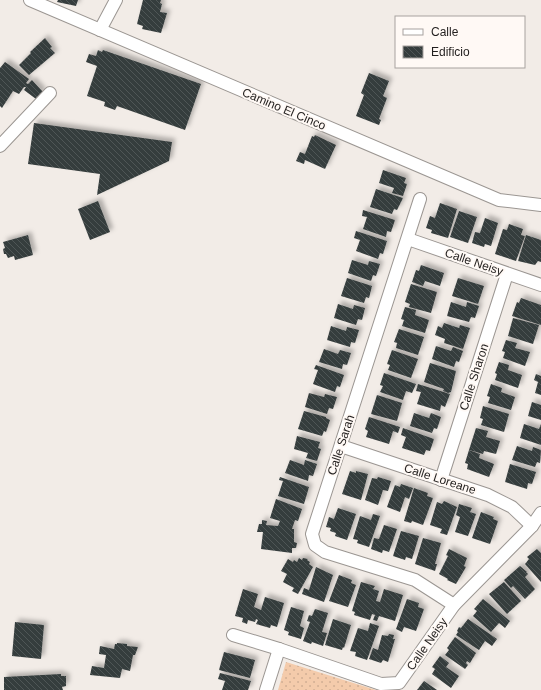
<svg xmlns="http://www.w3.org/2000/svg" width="541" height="690" font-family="Arial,sans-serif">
  <defs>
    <pattern id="park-dots" width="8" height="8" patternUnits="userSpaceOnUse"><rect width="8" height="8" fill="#f4cbab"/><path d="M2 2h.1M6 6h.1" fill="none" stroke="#d1ae93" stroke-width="1.8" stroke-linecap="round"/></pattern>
    <pattern id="building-back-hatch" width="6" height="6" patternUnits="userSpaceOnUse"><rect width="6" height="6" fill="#353c3c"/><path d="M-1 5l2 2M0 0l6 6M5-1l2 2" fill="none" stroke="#505656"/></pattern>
    <filter id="shadow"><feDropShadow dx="3.5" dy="-3.5" stdDeviation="2" flood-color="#0004"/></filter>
  </defs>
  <rect width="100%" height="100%" fill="#f2ece7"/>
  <polygon fill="url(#park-dots)" points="286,662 376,690 278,690"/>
  <g fill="url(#building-back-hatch)" filter="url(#shadow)">
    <polygon points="58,0 78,0 76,6 57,2"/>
    <polygon points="143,0 161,0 160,3 162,4 160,12 167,13 161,33 142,29 143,26 137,24"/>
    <polygon points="45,38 52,47 50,48 55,53 29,75 19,65 31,53 30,52"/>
    <polygon points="98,50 102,52 103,50 201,84 185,130 117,106 115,110 104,106 105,102 87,96 97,66 86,62 89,54 96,56"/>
    <polygon points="5,62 29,79 26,83 28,84 32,80 43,92 36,99 24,90 26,87 24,87 19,94 13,91 2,108 0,106 0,68"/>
    <polygon points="369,73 389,81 383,96 387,98 379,119 381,120 379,125 356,116 364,95 361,93"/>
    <polygon points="34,123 172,142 169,161 97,195 100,174 28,164"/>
    <polygon points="315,135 336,145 325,169 305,160 304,164 296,161 300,152 305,154 312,136 314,137"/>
    <polygon points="383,170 406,178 404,183 407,184 403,196 392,193 394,188 379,183"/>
    <polygon points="376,189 403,198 397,210 394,209 392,214 370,207"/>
    <polygon points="98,201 110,232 90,240 78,209"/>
    <polygon points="440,203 457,209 448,238 431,233 432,230 426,228 430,216 435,218"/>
    <polygon points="363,210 395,220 391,232 387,231 386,237 363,229 367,217 362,216"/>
    <polygon points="459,211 477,217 468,243 450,237"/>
    <polygon points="485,218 498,223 491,246 485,244 484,247 472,243 475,232 480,233"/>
    <polygon points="509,224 523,229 521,235 525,236 516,261 495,254 503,229 507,230"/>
    <polygon points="356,231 387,241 383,254 380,253 378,259 356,251 360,240 354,238"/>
    <polygon points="28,235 33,255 15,260 14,256 8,258 6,254 4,254 3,249 5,248 3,242"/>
    <polygon points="526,235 541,240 541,262 538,261 535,265 518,261"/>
    <polygon points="352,260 368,265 369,261 380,264 376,276 373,275 371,281 348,273"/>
    <polygon points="421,265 444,273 440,286 425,281 423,286 412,282 416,270 419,271"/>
    <polygon points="347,278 372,286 369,298 366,297 364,303 341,296"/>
    <polygon points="458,278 484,286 478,304 452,296"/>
    <polygon points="411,284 437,292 431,313 409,307 410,304 405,302"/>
    <polygon points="521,298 541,305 541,325 512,316 517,302 519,303"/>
    <polygon points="451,302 466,307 467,302 479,306 475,318 471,317 469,322 447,316"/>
    <polygon points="338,304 353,309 354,305 365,308 362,320 358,319 356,325 334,318"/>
    <polygon points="405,307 416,310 415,315 429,320 425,333 402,326 404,320 401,319"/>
    <polygon points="513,318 539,325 533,344 508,336"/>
    <polygon points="444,323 459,328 460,325 470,328 463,349 444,343 445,339 435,335 438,326 442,328"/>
    <polygon points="331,326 346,331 347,327 359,330 355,343 351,342 350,347 327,340"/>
    <polygon points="399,329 424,337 418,355 396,348 397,343 394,342"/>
    <polygon points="506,340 517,343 515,348 530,352 525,366 503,358 505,352 502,351"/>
    <polygon points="436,346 451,351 453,347 463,351 459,362 456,361 454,367 432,359"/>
    <polygon points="324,349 338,354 340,350 351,353 347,365 343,364 342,369 319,362"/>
    <polygon points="392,350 418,359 411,378 388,370 390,365 387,364"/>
    <polygon points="499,362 509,365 508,370 522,375 518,388 495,380 497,374 495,373"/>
    <polygon points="430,363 456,371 451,392 448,393 443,391 444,389 424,382"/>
    <polygon points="316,365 344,375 340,387 337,386 335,392 313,384 318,370 314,369"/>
    <polygon points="384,373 416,384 412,393 406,391 403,400 380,392 383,386 380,385"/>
    <polygon points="536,374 541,376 541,395 535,393 538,382 534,380"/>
    <polygon points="418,384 450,394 445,407 441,405 440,411 417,404 421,392 416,391"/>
    <polygon points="491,384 502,388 501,392 515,397 511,410 488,403 490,397 487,396"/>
    <polygon points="309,393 324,397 325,394 337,397 333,409 329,408 327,414 305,407"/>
    <polygon points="377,395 402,403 397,421 371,414"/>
    <polygon points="532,402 541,405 541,420 528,416"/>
    <polygon points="483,406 509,414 504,432 481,425 483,419 480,418"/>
    <polygon points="304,411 326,417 326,418 330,420 326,432 324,431 322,436 298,429"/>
    <polygon points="414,413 429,418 431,413 441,417 437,429 434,428 432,433 410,426"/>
    <polygon points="369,417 400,427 398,433 393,431 389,444 366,437 368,431 365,429"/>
    <polygon points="524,424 539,429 541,424 541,445 520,438"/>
    <polygon points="403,428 434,439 430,451 426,450 424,455 402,448 406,437 401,435"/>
    <polygon points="476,428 488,431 486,437 500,441 496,454 484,451 483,454 469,450"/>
    <polygon points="297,436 320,442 318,448 321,449 317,461 306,458 308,453 294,449"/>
    <polygon points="517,446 532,451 533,447 541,450 540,463 537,462 535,467 512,460"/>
    <polygon points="469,450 480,454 479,458 494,464 489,477 467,469 468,464 465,463"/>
    <polygon points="290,460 304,465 305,460 317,464 313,476 309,475 308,481 285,473"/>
    <polygon points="510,464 536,472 532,484 528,483 527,489 505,482"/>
    <polygon points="350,471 356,473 356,471 368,474 361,500 342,494"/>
    <polygon points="280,477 309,487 304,504 278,496 283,481 279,480"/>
    <polygon points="378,477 391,481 388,491 383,490 378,505 365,500 372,478 377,479"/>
    <polygon points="401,484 413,488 409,499 405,497 400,512 387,507 395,485 400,487"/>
    <polygon points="414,488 428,493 427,496 433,498 423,525 412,521 411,523 404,521"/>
    <polygon points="276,499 302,509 298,521 295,520 292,529 294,529 294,542 297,543 296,548 292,548 292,553 261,549 263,532 257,532 259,524 262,524 262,520 267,521 266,525 278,526 280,521 270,518"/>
    <polygon points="444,501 457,507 447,535 440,533 442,529 430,525 437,502 442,504"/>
    <polygon points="459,504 472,508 470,512 476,514 468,536 455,532 460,517 456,515"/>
    <polygon points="338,508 356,514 347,540 335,536 336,533 330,531 331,528 326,527 329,517 334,519"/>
    <polygon points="481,512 494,517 493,519 498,521 490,544 472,538"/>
    <polygon points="373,514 380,516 369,547 357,543 358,540 353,539 360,516 371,520"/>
    <polygon points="384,525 397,529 389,552 383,550 382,553 371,549 374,538 379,539"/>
    <polygon points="401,531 419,536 412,559 406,557 405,560 393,556"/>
    <polygon points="423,538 441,543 435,564 437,564 435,571 415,564"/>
    <polygon points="449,549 467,558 464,566 466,567 456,584 447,580 448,579 439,574 448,556 446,555"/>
    <polygon points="537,549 541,553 541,582 525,564 529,559 527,557"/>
    <polygon points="299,558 302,560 303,558 308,559 307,560 310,562 309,564 313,567 298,594 292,591 294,588 283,582 287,574 281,571 288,559 293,562 294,560 297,562"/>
    <polygon points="520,566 527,572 526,572 528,574 525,577 535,589 525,599 513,586 511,588 504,580"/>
    <polygon points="316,567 333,575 324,602 302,594 304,588 309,590"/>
    <polygon points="339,575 352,580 351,583 356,585 348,607 329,601"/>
    <polygon points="361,582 375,586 373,589 379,591 376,601 380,602 384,589 403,595 395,621 379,616 377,621 373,620 375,615 372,614 370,620 354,615 355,612 352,611"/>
    <polygon points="504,582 521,601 507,614 489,594"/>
    <polygon points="243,589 258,594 254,607 261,610 265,597 284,603 277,627 271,625 270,628 256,624 258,620 256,619 255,622 248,620 247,624 242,622 243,618 235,616"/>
    <polygon points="407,599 419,603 418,607 424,609 416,631 404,627 402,632 396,629"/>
    <polygon points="483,599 510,621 505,628 499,623 491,632 473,616 477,611 474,609"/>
    <polygon points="291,607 304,611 300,626 304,628 301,639 288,635 289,632 284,630"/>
    <polygon points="315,609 328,613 322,632 327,633 323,646 312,642 311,644 303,641 310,622 307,621 309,615 312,616"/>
    <polygon points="333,619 351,625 344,648 343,647 342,650 325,645"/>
    <polygon points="468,619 497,639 492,646 485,641 479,650 456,635 458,632 457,631 459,627 461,628"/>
    <polygon points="15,622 44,625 41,659 12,656"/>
    <polygon points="370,623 379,626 367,660 355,656 356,652 350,651 358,628 368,631"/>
    <polygon points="389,634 394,635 393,639 395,639 388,662 383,660 381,663 369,659 373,648 378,650 382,635 388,636"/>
    <polygon points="455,637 476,653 470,663 467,661 466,663 468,665 465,669 445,655 449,650 447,648"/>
    <polygon points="117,643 127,644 127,646 138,647 135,655 133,655 130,671 122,669 120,678 90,675 92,666 104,668 106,655 99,654 100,646 114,649 115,644 117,644"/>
    <polygon points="224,652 255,660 250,678 219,670"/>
    <polygon points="440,656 449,663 446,667 459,676 451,688 432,674 435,669 432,667"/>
    <polygon points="220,673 251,681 248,690 222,690 225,681 218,679"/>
    <polygon points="61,674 61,676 66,676 66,686 62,687 63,690 4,690 4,677"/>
    <polygon points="424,681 437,690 417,690"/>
  </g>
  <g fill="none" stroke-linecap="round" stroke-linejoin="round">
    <defs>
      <g id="minor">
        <polyline points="30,0 499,200 541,205"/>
        <polyline points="100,30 116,0"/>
        <polyline points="0,146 50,93"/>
        <polyline points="420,199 312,534 315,545 325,552 415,580 454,605"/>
        <polyline points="408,239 541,285"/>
        <polyline points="341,446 488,495 512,507 532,526"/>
        <polyline points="441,480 507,274"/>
        <polyline points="233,635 279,649 381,684 399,683 454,605 532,526 541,513"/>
        <polyline points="266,690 279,649"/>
      </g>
    </defs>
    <use href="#minor" stroke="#9b9692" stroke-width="14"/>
    <use href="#minor" stroke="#fff" stroke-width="12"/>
  </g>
  <g text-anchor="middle" stroke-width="4" stroke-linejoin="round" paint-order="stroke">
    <g font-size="12" fill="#221f1e" stroke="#fff9f5">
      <text transform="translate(284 109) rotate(23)" y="4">Camino El Cinco</text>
      <text transform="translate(474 262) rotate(19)" y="4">Calle Neisy</text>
      <text transform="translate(474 377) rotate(-72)" y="4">Calle Sharon</text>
      <text transform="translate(341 445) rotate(-72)" y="4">Calle Sarah</text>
      <text transform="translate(440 479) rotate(18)" y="4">Calle Loreane</text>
      <text transform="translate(427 644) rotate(-55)" y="4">Calle Neisy</text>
    </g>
  </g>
  <rect x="395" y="16" width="130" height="52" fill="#fff9f5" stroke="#a7a29f"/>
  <rect x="403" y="29" width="20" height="6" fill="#ffffff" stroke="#a7a29f"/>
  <text x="431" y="36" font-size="12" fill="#221f1e">Calle</text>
  <rect x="403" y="46" width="20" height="12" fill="url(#building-back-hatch)" stroke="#a7a29f"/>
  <text x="431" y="56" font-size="12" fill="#221f1e">Edificio</text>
</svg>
